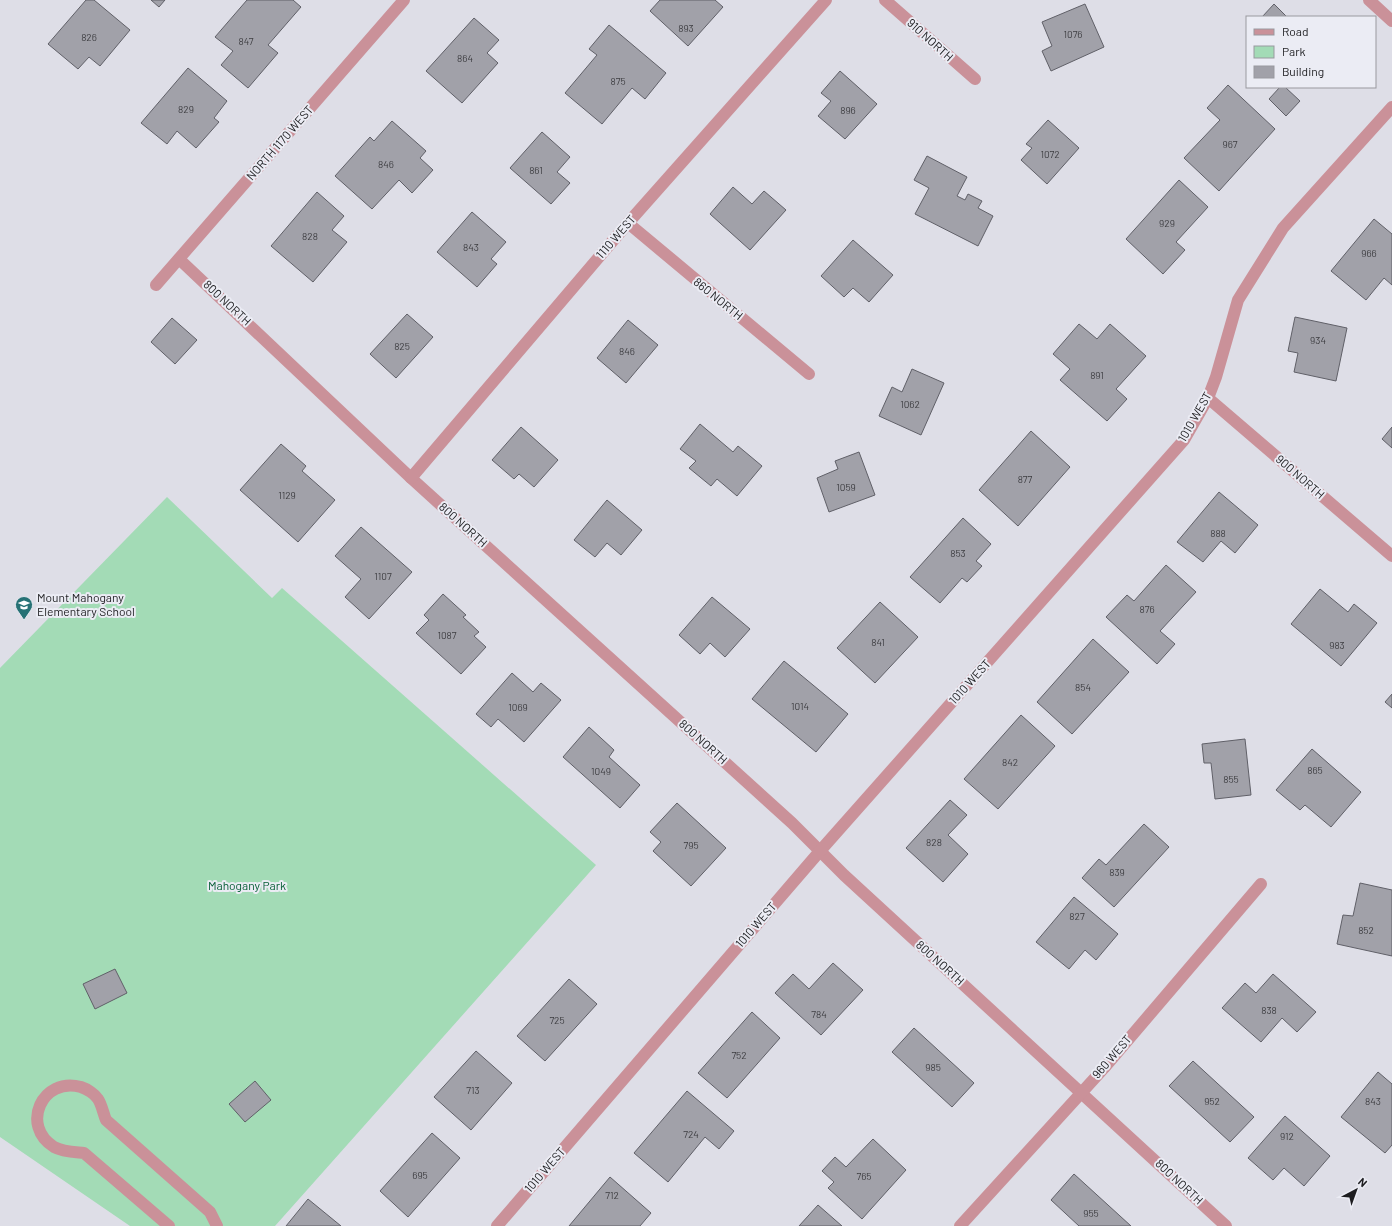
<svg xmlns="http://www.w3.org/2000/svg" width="1392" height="1226" font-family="Barlow,sans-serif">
  <rect width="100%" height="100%" fill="#dedee7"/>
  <polygon fill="#a3dbb6" points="167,497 272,598 282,588 596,865 275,1226 130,1226 0,1137 0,668"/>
  <g fill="#a1a1a9" stroke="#606068">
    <polygon points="86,0 94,0 130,30 100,66 89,57 78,69 48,44"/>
    <polygon points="151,0 165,0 159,7"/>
    <polygon points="247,0 293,0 301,7 268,45 278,53 248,88 221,65 233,51 215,37"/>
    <polygon points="660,0 715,0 723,7 688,46 650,11"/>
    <polygon points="1085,4 1104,47 1051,71 1042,51 1052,46 1042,22"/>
    <polygon points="1274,4 1287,17 1262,17"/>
    <polygon points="474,18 499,40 487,53 498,63 462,103 426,71"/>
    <polygon points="609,25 666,73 645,99 632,88 602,124 565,93 597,55 589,49"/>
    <polygon points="188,68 227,101 214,118 219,122 196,148 177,131 167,144 141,123"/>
    <polygon points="840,71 877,104 845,139 818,116 831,101 821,93"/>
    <polygon points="1228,85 1275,129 1219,191 1184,158 1220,120 1207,108"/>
    <polygon points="1280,87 1285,87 1300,101 1286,116 1269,99"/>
    <polygon points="1048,120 1079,148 1047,184 1021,160 1032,148 1026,144"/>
    <polygon points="392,121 426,151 420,158 433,170 412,193 399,180 372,209 335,176 370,137 374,141"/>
    <polygon points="542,132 570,157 557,172 570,183 551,204 510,168"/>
    <polygon points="927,156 967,177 957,196 965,200 968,194 982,201 978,208 993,216 978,246 915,214 929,188 914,180"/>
    <polygon points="1179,180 1208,207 1176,242 1185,250 1163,274 1126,239"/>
    <polygon points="733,187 752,204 764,191 786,210 750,250 710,214"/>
    <polygon points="317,192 344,216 332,230 347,242 313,282 271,246"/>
    <polygon points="472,212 506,242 491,259 497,264 477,287 437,252"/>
    <polygon points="1374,219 1392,234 1392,285 1384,278 1366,300 1331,271"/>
    <polygon points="853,240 893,275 869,302 853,288 844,297 821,276"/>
    <polygon points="407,314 433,337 396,378 370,354"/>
    <polygon points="1295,317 1347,328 1336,381 1294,372 1298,353 1288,351"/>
    <polygon points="172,318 197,340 175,364 151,342"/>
    <polygon points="628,320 658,345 626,383 597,358"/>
    <polygon points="1079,324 1097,339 1110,324 1146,356 1116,389 1127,399 1107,421 1060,380 1070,369 1053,354"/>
    <polygon points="912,369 944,383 921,435 879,416 892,387 902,392"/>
    <polygon points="700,424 733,452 738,446 762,466 737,496 717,479 711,486 689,468 696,461 680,449"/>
    <polygon points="521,427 558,460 534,487 519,474 514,479 492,460"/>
    <polygon points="1392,427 1392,448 1382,439"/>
    <polygon points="1031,431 1070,467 1018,526 979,490"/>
    <polygon points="281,444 306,466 302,471 335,500 298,542 240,490"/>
    <polygon points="859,452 875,495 829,512 817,478 838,469 835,461"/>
    <polygon points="1219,492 1258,525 1235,553 1221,541 1203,562 1177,542"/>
    <polygon points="607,500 642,530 621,555 607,543 595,557 574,540"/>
    <polygon points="963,518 991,544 976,561 982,566 967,582 962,578 940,603 910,577"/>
    <polygon points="361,527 412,572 369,619 345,597 361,579 335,556"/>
    <polygon points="1166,565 1196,592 1160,631 1175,644 1157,664 1106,617 1127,595 1134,601"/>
    <polygon points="1320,589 1348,612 1354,604 1377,623 1341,666 1291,624"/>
    <polygon points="443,594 466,615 463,617 479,632 474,636 486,647 461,674 416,633 429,620 424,615"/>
    <polygon points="712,597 750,629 725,657 710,643 700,654 679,635"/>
    <polygon points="880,602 918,637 875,683 837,648"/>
    <polygon points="1093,639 1129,672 1072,734 1037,702"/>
    <polygon points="784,661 848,714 816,752 752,699"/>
    <polygon points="512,673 533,692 541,683 561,700 524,742 498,719 491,727 476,714"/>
    <polygon points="1392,694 1392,708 1385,702"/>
    <polygon points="1021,715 1055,746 998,809 964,779"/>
    <polygon points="589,727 614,750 609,757 640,785 620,808 563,757"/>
    <polygon points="1245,739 1251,795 1215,799 1211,763 1204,763 1202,744"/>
    <polygon points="1312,749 1361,792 1331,827 1305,805 1300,810 1276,790"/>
    <polygon points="950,800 967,815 948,835 968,854 943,882 906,848"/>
    <polygon points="677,803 726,848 691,886 653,851 661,842 650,832"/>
    <polygon points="1144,824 1169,847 1114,907 1082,878 1099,859 1106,865"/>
    <polygon points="1360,883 1392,890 1392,956 1337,944 1343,915 1353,916"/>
    <polygon points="1074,897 1118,934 1096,960 1085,950 1069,969 1036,942"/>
    <polygon points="833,963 863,990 821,1035 775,993 793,974 809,989"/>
    <polygon points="115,969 127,993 95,1009 83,984"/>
    <polygon points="1273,974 1316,1012 1297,1032 1282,1018 1261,1042 1222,1008 1245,983 1256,993"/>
    <polygon points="569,979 597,1004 545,1061 517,1036"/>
    <polygon points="752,1012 780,1038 727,1098 698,1073"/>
    <polygon points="914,1028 974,1083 952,1107 892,1052"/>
    <polygon points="476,1051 512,1083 471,1130 434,1097"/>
    <polygon points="1193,1061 1254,1117 1230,1142 1169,1086"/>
    <polygon points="1378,1072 1392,1084 1392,1145 1385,1153 1341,1117"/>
    <polygon points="255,1081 271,1100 245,1122 229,1104"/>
    <polygon points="687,1091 734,1131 719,1149 705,1137 668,1182 634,1153"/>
    <polygon points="1285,1116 1330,1156 1304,1186 1284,1168 1273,1180 1248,1158"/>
    <polygon points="432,1133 460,1158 408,1217 380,1191"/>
    <polygon points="873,1139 906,1170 862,1219 828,1188 834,1182 822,1171 835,1157 846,1167"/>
    <polygon points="1074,1174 1131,1226 1079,1226 1051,1200"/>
    <polygon points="610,1177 651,1213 640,1226 569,1226"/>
    <polygon points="308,1199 341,1226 286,1226"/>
    <polygon points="818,1205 842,1226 799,1226"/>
  </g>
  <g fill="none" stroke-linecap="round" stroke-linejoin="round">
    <path stroke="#ca9199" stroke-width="12" d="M 169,1226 L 84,1153 C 74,1152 63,1152 54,1147 C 20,1126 42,1076 81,1087 C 87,1089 95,1094 98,1099 C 102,1105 103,1113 106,1120 L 210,1212 L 217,1226"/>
    <g stroke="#ca9199" stroke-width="12">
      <polyline points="885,0 975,79"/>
      <polyline points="1369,0 1392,21"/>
      <polyline points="628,223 809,374"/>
      <polyline points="179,259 411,478 792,823 844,875 1226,1226"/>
      <polyline points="156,285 404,0"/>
      <polyline points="1208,398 1392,556"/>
      <polyline points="411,478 628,223 826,0"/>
      <polyline points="497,1226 820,851 1184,440 1208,398 1216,377 1238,300 1283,228 1392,107"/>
      <polyline points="960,1226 1104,1068 1261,884"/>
    </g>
  </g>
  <defs>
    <symbol id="school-pin" viewBox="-11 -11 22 30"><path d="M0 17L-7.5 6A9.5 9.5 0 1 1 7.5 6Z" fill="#267175" stroke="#ebecf4"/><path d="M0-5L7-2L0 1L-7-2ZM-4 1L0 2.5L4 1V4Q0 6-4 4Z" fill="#fff"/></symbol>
  </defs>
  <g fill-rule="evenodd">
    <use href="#school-pin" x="14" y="595" width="20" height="27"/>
  </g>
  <g text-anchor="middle" stroke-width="4" stroke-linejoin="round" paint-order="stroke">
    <g font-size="10" fill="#3e3e42">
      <text x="686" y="32">893</text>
      <text x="1073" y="38">1076</text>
      <text x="89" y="41">826</text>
      <text x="246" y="45">847</text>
      <text x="465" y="62">864</text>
      <text x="618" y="85">875</text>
      <text x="186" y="113">829</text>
      <text x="848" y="114">896</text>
      <text x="1230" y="148">967</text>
      <text x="1050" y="158">1072</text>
      <text x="386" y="168">846</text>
      <text x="536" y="174">861</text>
      <text x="1167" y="227">929</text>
      <text x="310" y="240">828</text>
      <text x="471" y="251">843</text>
      <text x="1369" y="257">966</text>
      <text x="1318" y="344">934</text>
      <text x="402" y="350">825</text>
      <text x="627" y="355">846</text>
      <text x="1097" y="379">891</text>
      <text x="910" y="408">1062</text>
      <text x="1025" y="483">877</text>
      <text x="846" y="491">1059</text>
      <text x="287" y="499">1129</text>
      <text x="1218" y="537">888</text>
      <text x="958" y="557">853</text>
      <text x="383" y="580">1107</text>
      <text x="1147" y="613">876</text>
      <text x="447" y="639">1087</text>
      <text x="878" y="646">841</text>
      <text x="1337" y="649">983</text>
      <text x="1083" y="691">854</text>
      <text x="800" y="710">1014</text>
      <text x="518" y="711">1069</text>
      <text x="1010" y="766">842</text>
      <text x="1315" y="774">865</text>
      <text x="601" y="775">1049</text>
      <text x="1231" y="783">855</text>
      <text x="934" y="846">828</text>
      <text x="691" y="849">795</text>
      <text x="1117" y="876">839</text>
      <text x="1077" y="920">827</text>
      <text x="1366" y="934">852</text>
      <text x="1269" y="1014">838</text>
      <text x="819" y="1018">784</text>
      <text x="557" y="1024">725</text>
      <text x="739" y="1059">752</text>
      <text x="933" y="1071">985</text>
      <text x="473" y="1094">713</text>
      <text x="1212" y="1105">952</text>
      <text x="1373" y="1105">843</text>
      <text x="691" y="1138">724</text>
      <text x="1287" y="1140">912</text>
      <text x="420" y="1179">695</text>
      <text x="864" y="1180">765</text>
      <text x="612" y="1199">712</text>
      <text x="1091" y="1217">955</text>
    </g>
    <g font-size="12" fill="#1d1d20" stroke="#ebecf4">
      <text transform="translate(930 40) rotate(42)" y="4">910 NORTH</text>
      <text transform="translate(280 143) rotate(-49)" y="4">NORTH 1170 WEST</text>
      <text transform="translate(616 237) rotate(-49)" y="4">1110 WEST</text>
      <text transform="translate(718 299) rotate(39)" y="4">860 NORTH</text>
      <text transform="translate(227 303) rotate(43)" y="4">800 NORTH</text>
      <text transform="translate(1195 417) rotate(-60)" y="4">1010 WEST</text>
      <text transform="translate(1300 477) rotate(41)" y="4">900 NORTH</text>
      <text transform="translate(463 525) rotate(42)" y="4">800 NORTH</text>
      <text transform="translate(970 682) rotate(-48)" y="4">1010 WEST</text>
      <text transform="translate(703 742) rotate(42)" y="4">800 NORTH</text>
      <text transform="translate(756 925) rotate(-49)" y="4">1010 WEST</text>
      <text transform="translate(940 963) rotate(42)" y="4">800 NORTH</text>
      <text transform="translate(1112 1057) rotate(-49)" y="4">960 WEST</text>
      <text transform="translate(545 1170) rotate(-49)" y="4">1010 WEST</text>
      <text transform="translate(1179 1182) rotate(43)" y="4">800 NORTH</text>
    </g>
    <g font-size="12" fill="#1d1d20" stroke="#ebecf4" text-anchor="start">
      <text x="37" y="602">Mount Mahogany<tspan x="37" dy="14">Elementary School</tspan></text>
    </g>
    <g font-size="12" fill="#035c33" stroke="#ebecf4">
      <text x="247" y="890">Mahogany Park</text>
    </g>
  </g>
  <rect x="1246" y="16" width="130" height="72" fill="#ebecf4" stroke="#99999f"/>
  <rect x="1254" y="29" width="20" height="6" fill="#ca9199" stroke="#99999f"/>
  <text x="1282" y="36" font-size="12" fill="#1d1d20">Road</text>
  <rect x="1254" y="46" width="20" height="12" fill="#a3dbb6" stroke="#99999f"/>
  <text x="1282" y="56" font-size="12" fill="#1d1d20">Park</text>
  <rect x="1254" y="66" width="20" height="12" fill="#a1a1a9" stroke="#99999f"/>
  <text x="1282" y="76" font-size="12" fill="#1d1d20">Building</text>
  <g transform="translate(1356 1190) rotate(41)" stroke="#ebecf4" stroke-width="3" paint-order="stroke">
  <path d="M0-3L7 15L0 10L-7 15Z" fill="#1d1d20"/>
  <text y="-6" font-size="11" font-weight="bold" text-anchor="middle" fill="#1d1d20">N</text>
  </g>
</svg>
